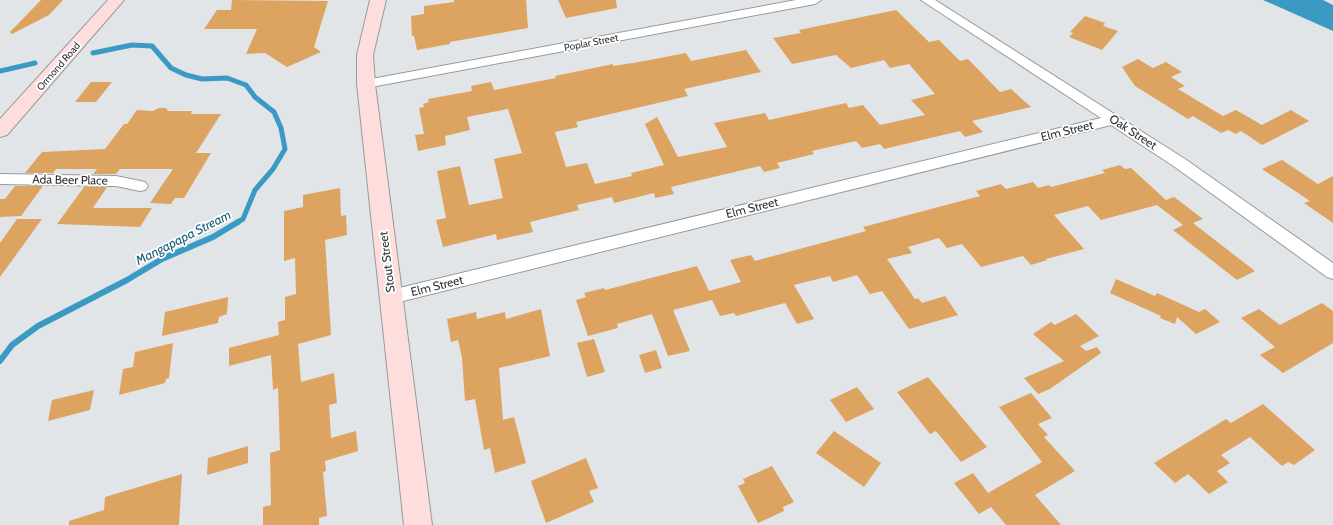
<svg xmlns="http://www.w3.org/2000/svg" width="1333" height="525" font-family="Cabin,sans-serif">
  <rect width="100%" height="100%" fill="#e2e5e8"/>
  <polygon fill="#3b9ac4" points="1263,0 1323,0 1333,5 1333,31"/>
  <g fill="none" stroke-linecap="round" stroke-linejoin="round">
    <g stroke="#3b9ac4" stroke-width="5">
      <polyline points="93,53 132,45 152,46 171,68 186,75 202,79 227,78 246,85 255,97 274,112 281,128 285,149 273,169 255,190 243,219 236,223"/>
      <polyline points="0,71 35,63"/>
    </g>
    <polyline stroke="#3b9ac4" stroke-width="6" points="0,361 12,345 38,326 127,280 162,259 213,237 238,222"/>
  </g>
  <g fill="#dda361">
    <polygon points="41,0 63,0 49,15 12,34 10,32"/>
    <polygon points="232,0 328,1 314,47 321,52 287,67 265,53 246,54 257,29 204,29 217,10 231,10"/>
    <polygon points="454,0 526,0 528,28 450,42 450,44 417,50 414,36 412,36 411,16 424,14 424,6 454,2"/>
    <polygon points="558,0 616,0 617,8 566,18"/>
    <polygon points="896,10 929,42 939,40 960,61 968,59 1000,92 1011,89 1031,107 972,121 983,132 965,137 960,131 884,149 880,144 862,148 856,141 812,151 814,154 777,163 780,168 764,172 760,166 671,187 674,194 655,198 654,193 614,203 612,197 577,205 579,210 530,222 533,232 497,240 496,234 443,247 436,220 446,218 437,171 460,166 469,205 503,198 494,159 522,153 508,109 467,117 470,130 445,136 446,145 418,151 415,135 424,134 419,108 424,107 423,104 429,102 428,99 472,91 471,86 491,82 494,90 556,78 555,76 613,64 613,66 639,62 686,53 691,61 746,50 761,72 684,89 688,96 576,122 578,127 555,132 566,167 587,163 595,184 632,176 631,173 664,165 645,124 657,117 678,157 727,147 714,123 765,113 769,120 846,103 849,108 863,105 880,125 925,115 911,100 935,94 909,64 890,68 884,60 851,68 836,55 792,64 773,38 801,33 799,30"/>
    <polygon points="1085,16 1105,23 1103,26 1118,31 1102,50 1069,37 1073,33 1070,32"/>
    <polygon points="1138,59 1153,68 1166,62 1182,72 1171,77 1185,86 1178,89 1223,116 1236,110 1262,125 1291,110 1309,121 1262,145 1241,131 1236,134 1228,130 1221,133 1193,116 1188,119 1135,86 1122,67"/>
    <polygon points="91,82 112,82 96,102 75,102"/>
    <polygon points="159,108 166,108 168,111 192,111 191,114 221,114 196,153 211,153 184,198 175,198 171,204 150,203 173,169 120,169 116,174 93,174 97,169 56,169 53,173 25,173 42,152 105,149 124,124 127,124 137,110 153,111"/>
    <polygon points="1282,160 1318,184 1333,176 1333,223 1304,203 1310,201 1262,169"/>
    <polygon points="1120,165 1125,169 1131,168 1166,200 1174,197 1203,219 1193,223 1255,271 1237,280 1173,230 1183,225 1157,205 1101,220 1088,206 1054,215 1084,249 1046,259 1047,260 1031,265 1023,256 981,267 962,244 947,248 939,238 908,247 912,253 887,259 915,299 918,298 922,303 945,296 958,315 909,329 882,291 870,294 857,275 833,282 830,276 794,285 814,319 797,324 785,303 736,316 734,313 720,316 712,300 673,310 690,351 668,356 652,314 617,324 618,328 588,336 576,300 586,297 584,293 604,288 605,290 697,266 709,291 741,282 730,260 751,255 755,261 866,231 863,227 980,196 976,191 1001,184 1006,189 1033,182 1038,188 1049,185 1051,187 1105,173 1102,170"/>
    <polygon points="15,186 43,186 21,216 0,217 0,199 5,199"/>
    <polygon points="84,187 107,187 93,208 152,208 140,227 57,224"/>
    <polygon points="340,188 341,216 346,215 347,235 325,240 331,335 298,344 301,382 334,373 337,403 329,405 331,438 356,431 358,451 325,461 326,471 323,472 327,516 319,518 319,525 263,525 263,507 271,505 270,453 280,450 278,388 273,390 271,355 229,366 229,348 279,335 278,322 285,320 285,297 296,294 295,258 284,261 284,211 303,207 303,195"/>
    <polygon points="17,219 42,219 0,277 0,243"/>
    <polygon points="1116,279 1155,296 1157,293 1199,312 1205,309 1220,322 1196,334 1177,317 1175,324 1160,318 1161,316 1110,293"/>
    <polygon points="228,297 227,314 219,317 218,323 162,336 165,312"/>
    <polygon points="1322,303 1333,311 1333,343 1283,373 1260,355 1275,347 1241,318 1259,309 1280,325"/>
    <polygon points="541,309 550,356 499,368 503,420 514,417 526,463 495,473 490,448 484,450 475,399 465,401 462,358 458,340 451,342 447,319 476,312 477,319 505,312 506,319"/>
    <polygon points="1076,314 1099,336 1080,346 1086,351 1097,347 1101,353 1050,389 1038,394 1024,378 1064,361 1033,334 1051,322 1055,325"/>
    <polygon points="594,339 605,372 587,377 577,343"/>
    <polygon points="173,343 169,378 166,379 165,383 119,395 123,369 133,367 135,352"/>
    <polygon points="656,350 662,368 645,373 639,355"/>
    <polygon points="928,377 964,420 987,447 961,462 936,431 930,434 897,392"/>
    <polygon points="857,387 874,409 846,422 830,400"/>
    <polygon points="94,390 90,410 48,421 52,400"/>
    <polygon points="1031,393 1052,418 1038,424 1048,435 1044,437 1075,471 1035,495 1061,525 1006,525 991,507 979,514 954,483 973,473 988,493 1042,462 999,407"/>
    <polygon points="1263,404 1315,450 1294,465 1288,462 1282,466 1250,437 1221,455 1230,463 1217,471 1228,482 1209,494 1188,474 1175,483 1154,463 1226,419 1231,423"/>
    <polygon points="834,431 881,463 864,487 816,453"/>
    <polygon points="248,446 248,463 207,475 208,458"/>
    <polygon points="586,458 598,488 589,491 594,502 546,523 531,481"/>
    <polygon points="772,466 794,502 783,507 784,511 758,523 738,486 745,483 743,479"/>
    <polygon points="182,474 179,525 69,525 69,521 104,510 105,497"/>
  </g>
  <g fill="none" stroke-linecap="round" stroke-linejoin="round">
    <defs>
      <g id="street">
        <polygon points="796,0 821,0 815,4 366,88 361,87 359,84 361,81 366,80"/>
        <polygon points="921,0 935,0 1185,159 1333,263 1333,279 1327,277 1175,167 1111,125 391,304 385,302 382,297 385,292 391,290 1101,118"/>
        <polygon points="0,174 116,176 145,182 148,186 145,190 140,191 116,186 0,184"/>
      </g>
      <g id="secondary">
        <polygon points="108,0 124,0 7,135 0,137 0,119"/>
        <polygon points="370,0 386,0 373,55 375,84 432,525 404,525 357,84 357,55"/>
      </g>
    </defs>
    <use href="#street" stroke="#989a9d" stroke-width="2"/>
    <use href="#secondary" stroke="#989a9d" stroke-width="2"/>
    <use href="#street" fill="#fff" fill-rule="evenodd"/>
    <use href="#secondary" fill="#fededd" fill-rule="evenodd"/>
  </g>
  <g text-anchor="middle" stroke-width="3.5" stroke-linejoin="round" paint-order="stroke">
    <g font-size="10" fill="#323335" stroke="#fff">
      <text transform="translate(591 42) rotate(-11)" y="4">Poplar Street</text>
      <text transform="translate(58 66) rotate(-49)" y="4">Ormond Road</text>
    </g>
    <g font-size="12" fill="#323335" stroke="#fff">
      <text transform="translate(1067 131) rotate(-14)" y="4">Elm Street</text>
      <text transform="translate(1133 132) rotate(33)" y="4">Oak Street</text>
      <text transform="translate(70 180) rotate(1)" y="4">Ada Beer Place</text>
      <text transform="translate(752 208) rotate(-14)" y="4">Elm Street</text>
      <text transform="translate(387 262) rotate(-97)" y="4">Stout Street</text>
      <text transform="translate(437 286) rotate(-14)" y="4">Elm Street</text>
    </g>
    <g font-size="13" font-style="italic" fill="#155c7a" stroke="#fff">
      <text transform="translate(183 237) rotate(-27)" y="5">Mangapapa Stream</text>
    </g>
  </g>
</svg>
